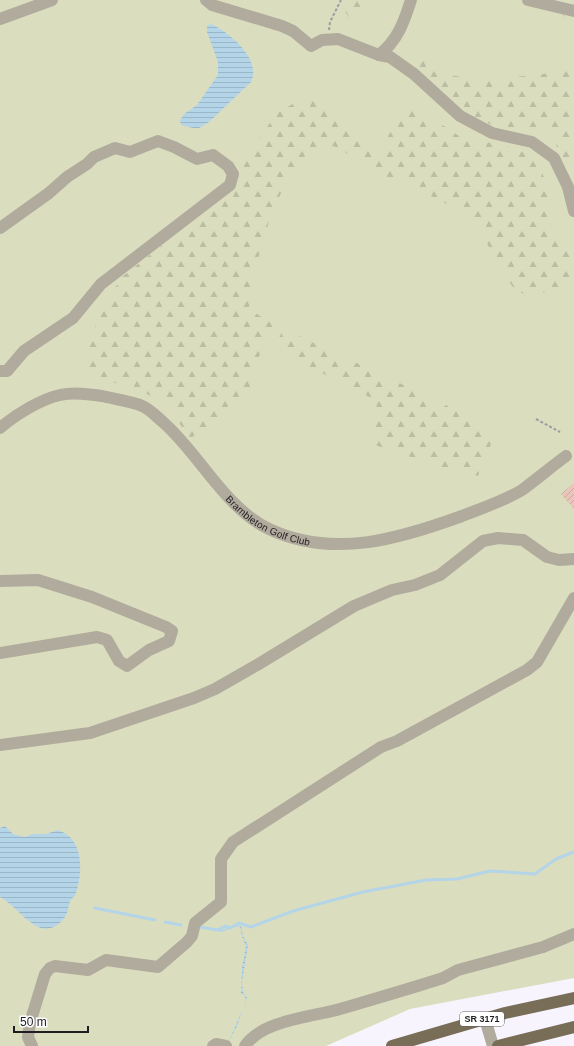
<svg xmlns="http://www.w3.org/2000/svg" width="574" height="1046" font-family="Arial,sans-serif">
  <defs>
    <pattern id="forest-firs" width="22" height="20" patternUnits="userSpaceOnUse"><rect width="22" height="20" fill="#dadebe"/><path d="M5 1l3.5 6h-7zM16 11l3.5 6h-7z" fill="#bbbea3"/></pattern>
    <pattern id="water-rules" width="6" height="5" patternUnits="userSpaceOnUse"><rect width="6" height="5" fill="#b4d4e8"/><path d="M0 2.5h6" fill="none" stroke="#9ab6c7"/></pattern>
    <pattern id="building-hatch" width="6" height="6" patternUnits="userSpaceOnUse"><rect width="6" height="6" fill="#eac6ba"/><path d="M-1 1l2-2M0 6l6-6M5 7l2-2" fill="none" stroke="#c8aaa0"/></pattern>
  </defs>
  <rect width="100%" height="100%" fill="#f7f4fe"/>
  <polygon fill="#dadebe" points="0,0 574,0 574,978 410,1009 326,1046 0,1046"/>
  <g fill="url(#forest-firs)">
    <polygon points="345,0 376,0 362,13 349,17 344,10"/>
    <polygon points="540,0 574,0 574,3 563,17 543,4"/>
    <polygon points="423,58 434,63 449,75 485,80 497,80 512,77 538,75 574,68 574,187 557,154 556,133 544,126 522,131 492,125 465,113 443,94 412,59"/>
    <path d="M 299,100 L 325,100 L 380,153 C 388,135 397,117 414,107 L 464,139 L 504,145 L 533,155 L 549,187 L 551,225 L 559,243 L 573,247 L 574,291 L 561,286 L 527,299 L 524,294 L 515,290 L 508,280 L 485,240 L 485,229 L 467,220 L 462,212 L 427,194 L 416,183 L 393,180 L 334,146 L 320,148 L 306,155 L 297,164 L 273,208 L 250,286 L 249,309 L 273,324 L 254,368 L 252,390 L 230,401 L 224,420 L 190,438 L 163,401 L 128,386 L 94,378 L 84,362 L 101,309 L 123,276 L 209,208 L 233,197 L 242,164 L 276,114 Z"/>
    <polygon points="284,329 425,395 429,410 439,411 446,405 479,420 493,439 478,476 441,467 372,444 377,401 273,348"/>
  </g>
  <g fill="url(#water-rules)">
    <path d="M 211,24 C 229,32 262,59 251,82 L 209,122 L 199,128 L 193,128 L 181,125 L 180,120 L 184,114 L 197,105 L 218,75 L 218,62 L 207,32 L 207,26 Z"/>
    <path d="M 5,826 L 13,834 L 25,837 L 32,834 L 46,834 L 58,830 C 85,839 83,874 75,896 C 67,900 70,910 65,917 C 41,948 22,909 0,897 L 0,828 Z"/>
    <polygon points="234,925 241,926 243,936 248,945 242,982 243,992 247,998 237,1026 228,1043 246,1002 245,996 241,993 242,968 246,946 242,936 240,927 234,927 222,932 201,928 222,930"/>
  </g>
  <g fill="none" stroke-linecap="round" stroke-linejoin="round">
    <g stroke="#b4d4e8" stroke-width="3">
      <polyline points="95,908 155,920"/>
      <polyline points="165,922 181,925"/>
      <polyline points="200,927 217,930 226,926 230,928 239,923 251,927 293,911 363,892 426,880 457,879 490,871 535,874 556,859 574,852"/>
    </g>
  </g>
  <polygon fill="url(#building-hatch)" points="574,483 574,509 561,494"/>
  <g fill="none" stroke-linecap="round" stroke-linejoin="round">
    <g stroke="#9e9ca3" stroke-width="2" stroke-dasharray="3 2" stroke-linecap="butt">
      <polyline points="329,30 330,22 341,0"/>
      <polyline points="536,419 560,432"/>
    </g>
    <g stroke="#b1ab9e" stroke-width="12">
      <path d="M 206,0 L 212,5 L 282,26 L 293,31 L 311,46 L 322,40 L 338,39 L 379,55 C 398,40 404,22 411,0"/>
      <polyline points="528,0 574,11"/>
      <polyline points="0,19 52,0"/>
      <polyline points="379,55 390,57 414,74 460,116 492,133 532,142 554,158 568,187 574,211"/>
      <polyline points="0,228 49,193 67,177 87,164 94,157 115,148 130,152 158,141 174,147 197,159 213,155 228,166 233,174 230,185 101,284 73,318 24,351 7,371 0,371"/>
      <path id="s1" d="M 0,428 C 15,415 41,399 60,395 C 72,392 90,394 102,396 C 115,399 128,401 140,405 C 149,408 157,417 164,423 C 200,455 225,508 269,529 C 333,559 399,539 462,516 C 482,508 504,501 522,490 C 537,479 551,467 566,456"/>
      <polyline points="0,581 38,580 92,597 166,627 172,631 169,641 149,650 127,666 119,661 107,640 97,637 0,653"/>
      <polyline points="0,745 90,733 194,698 215,689 257,665 354,606 392,590 415,585 440,575 483,541 498,538 523,540 547,557 559,560 574,559"/>
      <polyline points="485,1019 493,1046"/>
      <polyline points="32,1046 28,1037 30,1023 45,974 50,968 55,966 88,970 106,960 158,967 187,942 192,936 195,923 221,902 221,859 233,842 381,747 397,741 527,670 537,662 574,598"/>
      <polyline points="213,1046 216,1044 226,1046"/>
      <path d="M 245,1046 C 262,1020 313,1017 340,1009 C 374,999 409,989 443,978 L 458,970 L 543,947 L 574,934"/>
    </g>
    <g stroke="#786d56" stroke-width="12">
      <polyline points="392,1046 505,1013 574,998"/>
      <polyline points="498,1046 574,1027"/>
    </g>
  </g>
  <g text-anchor="middle" stroke-width="4" stroke-linejoin="round" paint-order="stroke">
    <rect fill="#fff" stroke="#626164" stroke-width="1" x="460" y="1012" width="44" height="14" rx="3"/>
    <g font-size="9" font-weight="bold" fill="#1e1d21">
      <text x="482" y="1022">SR 3171</text>
    </g>
    <g font-size="10" fill="#1e1d21" stroke="#fff">
      <text dy="4" stroke="none"><textPath href="#s1" startOffset="326">Brambleton Golf Club</textPath></text>
    </g>
  </g>
  <path d="M14 1026v6h74v-6" fill="none" stroke="#1e1d21" stroke-width="2"/>
  <text x="20" y="1026" font-size="12" fill="#1e1d21" stroke="#ffffff" stroke-width="3" paint-order="stroke">50 m</text>
</svg>
